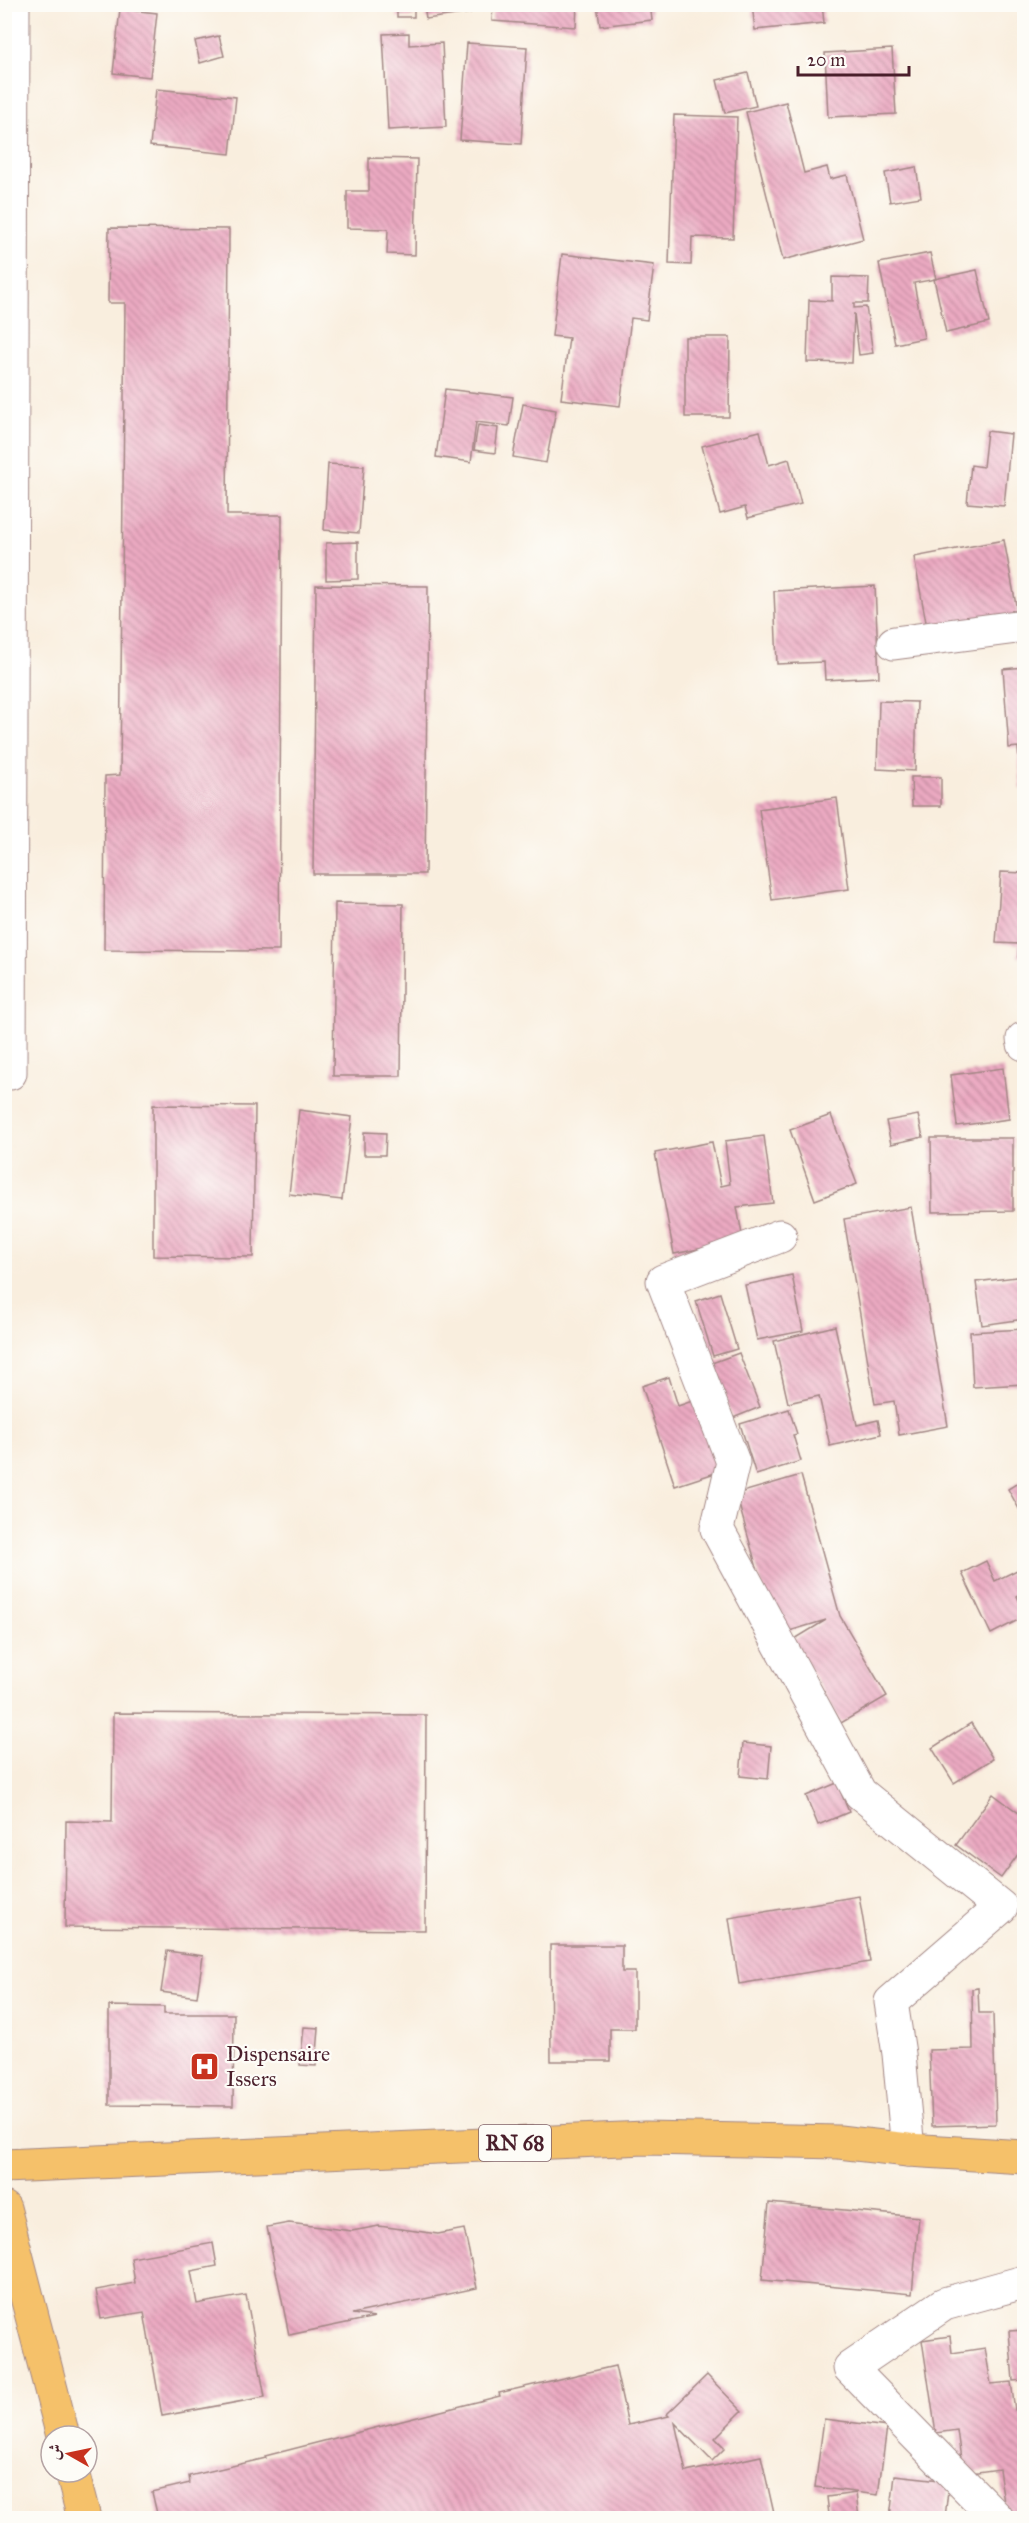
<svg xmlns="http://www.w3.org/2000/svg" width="1029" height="2523" font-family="'IM FELL Great Primer',Amiri,serif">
  <defs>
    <pattern id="building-back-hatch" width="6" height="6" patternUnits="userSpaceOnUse" patternTransform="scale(1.5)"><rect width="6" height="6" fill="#ecaac2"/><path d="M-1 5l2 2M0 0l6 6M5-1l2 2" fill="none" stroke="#c18a9e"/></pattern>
  </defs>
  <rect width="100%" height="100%" fill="#fdfcf7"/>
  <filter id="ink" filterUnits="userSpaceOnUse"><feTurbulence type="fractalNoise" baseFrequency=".0167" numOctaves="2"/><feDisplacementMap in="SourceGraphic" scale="12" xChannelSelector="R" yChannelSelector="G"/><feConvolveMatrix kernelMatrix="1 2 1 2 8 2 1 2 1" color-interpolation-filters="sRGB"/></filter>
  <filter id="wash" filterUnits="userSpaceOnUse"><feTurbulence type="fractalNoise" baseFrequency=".008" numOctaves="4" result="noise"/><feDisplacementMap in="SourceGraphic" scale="24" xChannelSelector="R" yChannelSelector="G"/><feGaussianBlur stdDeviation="1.35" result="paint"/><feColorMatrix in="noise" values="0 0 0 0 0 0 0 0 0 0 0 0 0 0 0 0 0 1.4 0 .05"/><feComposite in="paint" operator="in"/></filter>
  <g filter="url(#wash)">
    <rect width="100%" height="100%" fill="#f9eede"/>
    <g id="blocks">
      <g fill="url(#building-back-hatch)">
        <rect x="397" y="4" width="17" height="13"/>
        <polygon points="424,4 469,4 470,13 426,19"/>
        <polygon points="597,4 650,4 652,20 600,26"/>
        <polygon points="752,4 822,4 824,23 755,30"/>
        <polygon points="493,5 577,5 576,27 492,21"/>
        <polygon points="120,9 157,13 150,77 113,73"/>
        <polygon points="409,33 409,45 442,43 446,127 388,130 383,34"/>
        <polygon points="219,36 224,56 200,63 195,41"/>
        <polygon points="467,43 527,47 521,144 460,140"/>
        <polygon points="892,49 896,114 828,117 825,53"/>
        <polygon points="748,73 756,106 725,113 717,80"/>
        <polygon points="156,89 236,97 230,154 150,146"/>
        <polygon points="786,102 804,173 827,167 830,179 847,175 863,239 783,260 746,112"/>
        <polygon points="674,115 737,117 733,238 692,237 691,265 669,264"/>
        <polygon points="369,158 417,159 415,255 387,254 388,229 347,228 347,191 369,191"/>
        <polygon points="916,167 921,197 890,202 885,173"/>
        <polygon points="109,228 229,229 227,515 282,515 279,951 104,950 105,776 120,775 125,303 108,303"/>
        <polygon points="930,253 936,279 914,283 924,338 895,344 879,263"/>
        <polygon points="562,254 654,265 647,320 631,318 620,406 561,399 569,338 552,336"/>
        <polygon points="977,270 989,323 946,333 934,279"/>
        <polygon points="832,277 869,278 868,303 854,303 854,308 866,307 873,353 859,355 854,313 852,363 807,362 809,300 832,301"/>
        <polygon points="685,337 730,337 729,417 685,417"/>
        <polygon points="445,389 513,397 509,426 476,422 471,462 436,457"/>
        <polygon points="523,404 556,410 546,463 513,457"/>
        <polygon points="478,425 498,428 495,453 474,450"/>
        <polygon points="760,431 769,465 789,459 801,504 748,518 745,507 720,514 702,446"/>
        <polygon points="987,431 1011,434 1004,506 967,503 971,465 983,467"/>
        <polygon points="328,464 364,466 359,533 324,530"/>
        <polygon points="1004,540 1018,616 928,633 914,557"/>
        <polygon points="358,542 358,579 326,580 326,543"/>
        <polygon points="316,585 428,586 425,874 313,874"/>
        <polygon points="875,586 879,677 825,680 824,662 777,664 774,591"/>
        <polygon points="1024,667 1024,789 1021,789 1018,747 1009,748 1003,669"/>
        <polygon points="879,701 917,702 915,771 877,769"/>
        <polygon points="911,777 941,777 941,806 912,806"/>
        <polygon points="837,798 849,889 772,900 759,809"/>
        <polygon points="1001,872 1024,873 1024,957 1018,957 1019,944 996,943"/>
        <polygon points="335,903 403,904 401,1076 333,1076"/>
        <polygon points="1003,1068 1009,1119 957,1126 951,1075"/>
        <polygon points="153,1105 255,1106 253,1257 153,1256"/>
        <polygon points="299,1110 352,1117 342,1200 289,1194"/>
        <polygon points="831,1115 857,1184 815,1200 790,1130"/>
        <polygon points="918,1115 923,1137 891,1144 886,1121"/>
        <polygon points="364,1132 386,1133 385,1155 364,1155"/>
        <polygon points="764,1136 773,1203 737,1207 743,1240 674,1254 655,1153 712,1142 721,1186 730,1184 725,1141"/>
        <polygon points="931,1138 1013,1138 1013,1211 932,1212"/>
        <polygon points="911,1207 948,1426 899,1435 894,1401 875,1404 844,1219"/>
        <polygon points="792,1275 803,1331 757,1340 745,1285"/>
        <polygon points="1024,1276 1024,1319 982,1325 976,1282"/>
        <polygon points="720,1293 737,1349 713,1356 696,1301"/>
        <polygon points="835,1326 857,1425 878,1420 881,1434 830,1446 819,1396 788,1403 774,1341"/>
        <polygon points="1024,1329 1024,1384 973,1387 970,1332"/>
        <polygon points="739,1353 760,1407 733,1418 712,1363"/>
        <polygon points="669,1377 678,1406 701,1398 724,1470 675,1486 642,1386"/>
        <polygon points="789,1409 797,1434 793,1435 801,1461 756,1475 740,1424"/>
        <polygon points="801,1475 840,1616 887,1696 841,1723 793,1640 826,1620 776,1635 736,1494"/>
        <polygon points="1024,1479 1024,1518 1008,1489"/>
        <polygon points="986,1561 995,1581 1019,1569 1024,1582 1024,1592 1017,1596 1024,1611 1024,1617 991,1634 962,1573"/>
        <polygon points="113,1713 426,1715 425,1930 65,1927 66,1821 112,1822"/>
        <polygon points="971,1723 993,1759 954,1783 932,1748"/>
        <polygon points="743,1743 771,1746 768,1779 740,1776"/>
        <polygon points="837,1783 849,1812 818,1825 806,1796"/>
        <polygon points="993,1794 1024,1817 1024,1846 1001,1878 956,1845"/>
        <polygon points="859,1896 870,1962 739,1984 729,1918"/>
        <polygon points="550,1945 622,1945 622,1972 635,1972 635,2029 610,2029 610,2061 551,2061"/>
        <polygon points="167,1951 203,1956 197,1997 161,1992"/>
        <polygon points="978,1988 979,2013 993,2013 996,2124 932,2126 929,2050 973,2049 972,1989"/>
        <polygon points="109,2006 164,2007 164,2014 234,2014 233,2106 109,2105"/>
        <polygon points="304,2027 319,2028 316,2066 300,2065"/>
        <polygon points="769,2203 919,2217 912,2294 762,2280"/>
        <polygon points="289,2223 352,2231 379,2226 438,2234 464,2229 477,2288 352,2314 375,2317 289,2335 267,2227"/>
        <polygon points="213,2243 217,2266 191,2271 197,2304 246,2295 265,2397 162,2416 144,2312 101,2319 96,2290 135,2283 131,2258"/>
        <polygon points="1024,2330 1024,2380 1013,2381 1009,2331"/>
        <polygon points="950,2336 952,2353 985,2348 991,2384 1011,2382 1015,2410 1024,2409 1024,2513 1006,2516 999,2469 963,2474 957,2430 936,2433 922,2340"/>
        <polygon points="615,2366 628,2425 669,2416 667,2414 707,2375 742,2411 715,2438 725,2448 712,2461 675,2423 686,2472 761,2456 775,2518 158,2518 152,2492 190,2483 189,2476 266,2458 265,2456 500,2396 499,2393"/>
        <polygon points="824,2419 887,2427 878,2495 815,2487"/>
        <polygon points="895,2475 949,2481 945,2518 890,2518"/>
        <polygon points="856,2493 859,2518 816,2518 829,2515 827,2497"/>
      </g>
    </g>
  </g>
  <g filter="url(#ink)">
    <use href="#blocks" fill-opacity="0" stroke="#a28684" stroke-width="1.5"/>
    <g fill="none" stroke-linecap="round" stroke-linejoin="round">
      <defs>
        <g id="minor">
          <polyline points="894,643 1024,626"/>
          <polyline points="1023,1039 1024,1044"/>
          <polyline points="10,1073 13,4"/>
          <polyline points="780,1236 663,1281 733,1462 717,1529 860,1793 1001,1907 891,2002 899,2054 908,2150"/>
          <polyline points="997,2518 850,2368 944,2304 1024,2282"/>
        </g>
        <g id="major">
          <polyline points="4,2166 645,2138 839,2142 908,2150 1024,2157"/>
          <polyline points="4,2208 63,2436"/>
          <polyline points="72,2472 84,2518"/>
        </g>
      </defs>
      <use href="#minor" stroke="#a28684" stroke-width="35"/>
      <use href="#major" stroke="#a28684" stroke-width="35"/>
      <use href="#minor" stroke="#fff" stroke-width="33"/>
      <use href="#major" stroke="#f5c16b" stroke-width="33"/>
    </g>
  </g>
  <defs>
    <symbol id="hospital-square" viewBox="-11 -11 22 22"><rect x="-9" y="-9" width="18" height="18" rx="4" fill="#c8321e" stroke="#fdfcf7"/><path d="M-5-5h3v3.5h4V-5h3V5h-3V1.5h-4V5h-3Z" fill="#fff"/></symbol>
  </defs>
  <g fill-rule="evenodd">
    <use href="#hospital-square" x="188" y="2050" width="33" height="33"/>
  </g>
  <g text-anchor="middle" stroke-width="4.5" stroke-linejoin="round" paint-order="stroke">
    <rect fill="#fdfcf7" stroke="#806168" stroke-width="1.5" x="479" y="2125" width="72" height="36" rx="4.5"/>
    <g font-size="21" font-weight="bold" fill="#4a1f2b">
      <text x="515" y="2150">RN 68</text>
    </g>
    <g font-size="22" fill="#4a1f2b" stroke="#fdfcf7" text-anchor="start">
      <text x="226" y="2061">Dispensaire<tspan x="226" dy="25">Issers</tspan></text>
    </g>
  </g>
  <rect width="1029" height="2523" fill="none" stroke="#fdfcf7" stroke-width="24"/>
  <g transform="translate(69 2454) rotate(279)"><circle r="28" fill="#fdfcf7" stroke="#b5a4a5" stroke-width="1.5"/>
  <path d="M0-4.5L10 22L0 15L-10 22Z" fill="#c8321e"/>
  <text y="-9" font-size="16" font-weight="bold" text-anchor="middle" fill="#4a1f2b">ش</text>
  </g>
  <path d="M798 66v9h111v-9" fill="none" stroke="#4a1f2b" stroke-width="3"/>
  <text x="807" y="66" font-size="18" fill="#4a1f2b" stroke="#fdfcf7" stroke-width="4.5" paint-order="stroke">20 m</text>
</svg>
